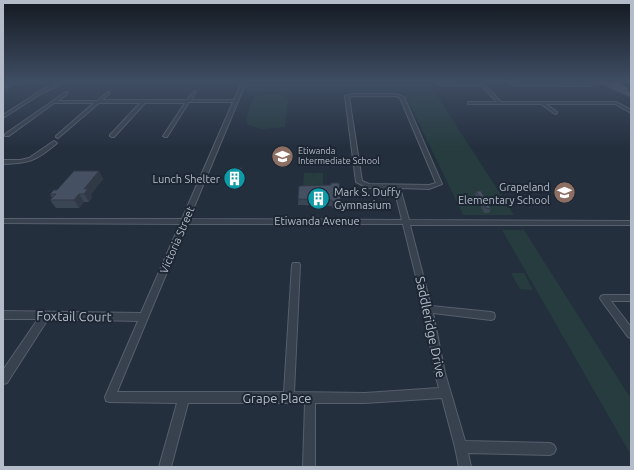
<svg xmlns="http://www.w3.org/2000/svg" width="634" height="470" font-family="Ubuntu,sans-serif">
  <rect width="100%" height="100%" fill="#242f3e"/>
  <g fill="#263c3f">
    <polygon points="247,82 428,82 514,215 463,215 404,92 243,92"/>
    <polygon points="271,93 282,95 288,99 285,127 262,129 248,125 246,119 255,94 259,96"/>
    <polygon points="304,173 313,173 313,179 314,173 323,173 323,189 303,189"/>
    <polygon points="502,230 524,230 631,399 631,455"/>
    <polygon points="511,273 524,273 533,290 520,289"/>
  </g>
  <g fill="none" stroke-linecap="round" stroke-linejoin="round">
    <defs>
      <g id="minor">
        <polygon points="16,82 23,82 3,88 3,86"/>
        <polygon points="60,82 66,82 44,92 3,118 3,115 42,90"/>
        <path d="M 242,82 L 246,82 L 189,219 L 402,220 L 394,188 L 368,188 L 356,182 L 345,96 L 353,94 L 396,94 L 404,97 L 442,184 L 429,189 L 400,188 L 409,220 L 631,221 L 631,225 L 410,225 L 431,306 L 491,312 L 494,313 L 495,316 L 494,319 L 491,320 L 433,313 L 445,373 L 465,441 L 550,443 L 554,445 L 556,449 L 554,453 L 550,455 L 468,453 L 471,467 L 459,467 L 455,447 L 442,398 L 365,403 L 315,403 L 315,467 L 303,467 L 305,403 L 188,403 L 171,467 L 159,467 L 177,403 L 110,402 L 106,401 L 105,397 L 138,321 L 48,319 L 7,383 L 3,384 L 3,370 L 38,319 L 3,319 L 3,311 L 141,313 L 180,224 L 3,223 L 3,219 L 182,219 L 233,102 L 189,102 L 167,137 L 165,137 L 163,136 L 185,103 L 145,103 L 114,137 L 112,137 L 110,136 L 110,135 L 140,103 L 99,103 L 58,138 L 56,137 L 56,136 L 94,103 L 54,103 L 9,136 L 5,136 L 5,134 L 66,92 L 67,92 L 67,94 L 58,101 L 97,101 L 108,92 L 109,92 L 109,94 L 102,100 L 187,100 L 194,91 L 196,92 L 191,100 L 234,100 ZM 353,96 L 396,96 L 400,98 L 436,183 L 429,185 L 369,184 L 362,181 L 349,97 ZM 187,224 L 403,224 L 424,309 L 435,373 L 439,388 L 365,393 L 294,392 L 300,265 L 299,263 L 293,263 L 292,265 L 284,392 L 117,392 Z"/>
        <polygon points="478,82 482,82 501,102 616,102 631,110 631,113 615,104 546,104 557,112 557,113 555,114 541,104 468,104 468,102 497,102 481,85 439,85 437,84 439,83"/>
        <polygon points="601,82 606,83 588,86 513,85 511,84 513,83 588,84"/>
        <path d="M 54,141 L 57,143 L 56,144 C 36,161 29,163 3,164 L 3,160 L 20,160 L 29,158 Z"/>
        <polygon points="604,295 631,295 631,301 611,301 631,327 631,338 628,337 601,300 600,298 601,296"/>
      </g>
      <polygon id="major" points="599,82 606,82 631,93 631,97"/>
      <polygon id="highway" points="609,82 617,82 628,89 623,90"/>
    </defs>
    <use href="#minor" stroke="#565f6c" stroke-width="2"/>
    <use href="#major" stroke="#414a57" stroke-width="2"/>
    <use href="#highway" stroke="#434c59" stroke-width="2"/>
    <use href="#minor" fill="#38414e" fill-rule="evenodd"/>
    <use href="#major" fill="#56606e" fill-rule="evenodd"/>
    <use href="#highway" fill="#746855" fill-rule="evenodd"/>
  </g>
  <g fill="#3b4654">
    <polygon points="242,170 242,171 243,171 243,173 240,184 238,184 237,187 228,187 228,184 227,184 226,182 232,171"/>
    <polygon points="99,171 103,179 91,194 92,197 89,202 84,202 79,208 56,208 50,200 52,198 50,194 57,190"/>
    <polygon points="299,186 341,202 341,208 332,208 332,206 298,205"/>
    <polygon points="476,191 491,209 489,213 484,213 475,195"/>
  </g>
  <g fill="#303945">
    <polygon points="99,171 103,179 91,194 92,197 89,202 84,194 84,189"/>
    <polygon points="243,171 243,173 240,184 240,182"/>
    <polygon points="79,194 84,202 79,208 74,200"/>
  </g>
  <g fill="#455162" stroke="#303945">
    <polygon points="233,168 242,168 241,171 243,171 240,182 238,182 237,185 228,185 229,182 226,182 230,171 232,171"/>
    <polygon points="74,171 99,171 84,189 88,189 84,194 79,194 74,200 50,200 56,194 50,194 54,190 57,190"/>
    <polygon points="331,183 339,183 341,202 332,202 332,200 298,199 299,186 331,185"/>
    <polygon points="476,191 481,191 491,209 486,208"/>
  </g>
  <linearGradient id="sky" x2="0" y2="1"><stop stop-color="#141a22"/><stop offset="0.55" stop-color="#3f4d63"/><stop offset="1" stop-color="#3f4d63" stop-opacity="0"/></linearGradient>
  <rect width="634" height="148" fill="url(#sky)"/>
  <defs>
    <symbol id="school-disc" viewBox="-11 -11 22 22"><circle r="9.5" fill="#8d6e63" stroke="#1d2633"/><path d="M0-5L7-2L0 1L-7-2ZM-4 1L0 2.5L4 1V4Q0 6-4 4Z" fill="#fff"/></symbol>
    <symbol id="building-disc" viewBox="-11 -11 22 22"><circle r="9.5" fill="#0f9aa8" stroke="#1d2633"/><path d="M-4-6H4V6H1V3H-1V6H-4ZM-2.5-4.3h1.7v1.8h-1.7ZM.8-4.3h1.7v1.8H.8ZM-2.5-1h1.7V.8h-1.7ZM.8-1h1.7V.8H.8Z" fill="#fff"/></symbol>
  </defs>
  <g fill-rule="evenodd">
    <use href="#school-disc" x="270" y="144" width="25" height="25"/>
    <use href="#building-disc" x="222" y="166" width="25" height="25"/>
    <use href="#school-disc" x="552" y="180" width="25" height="25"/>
    <use href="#building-disc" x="306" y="186" width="25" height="25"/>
  </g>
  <g text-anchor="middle" stroke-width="4" stroke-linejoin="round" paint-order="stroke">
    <g font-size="9" fill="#b4bcc9" stroke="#1d2633" text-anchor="start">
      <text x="298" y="154">Etiwanda<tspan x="298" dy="10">Intermediate School</tspan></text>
    </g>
    <g font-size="11" fill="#b4bcc9" stroke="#1d2633" text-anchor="end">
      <text x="220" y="183">Lunch Shelter</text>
      <text x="550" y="191">Grapeland<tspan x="550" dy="13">Elementary School</tspan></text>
      <text x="334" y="196" text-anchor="start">Mark S. Duffy<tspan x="334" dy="13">Gymnasium</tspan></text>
    </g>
    <g font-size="11" fill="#b4bcc9" stroke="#1d2633">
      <text x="317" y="225">Etiwanda Avenue</text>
      <text transform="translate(177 240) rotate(-67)" y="4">Victoria Street</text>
    </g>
    <g font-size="13" fill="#b4bcc9" stroke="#1d2633">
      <text transform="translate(74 316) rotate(1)" y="5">Foxtail Court</text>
      <text transform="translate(431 327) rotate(78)" y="5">Saddleridge Drive</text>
      <text x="277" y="403">Grape Place</text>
    </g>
  </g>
  <rect width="634" height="470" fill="none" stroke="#b4bcc9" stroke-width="8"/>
</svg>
